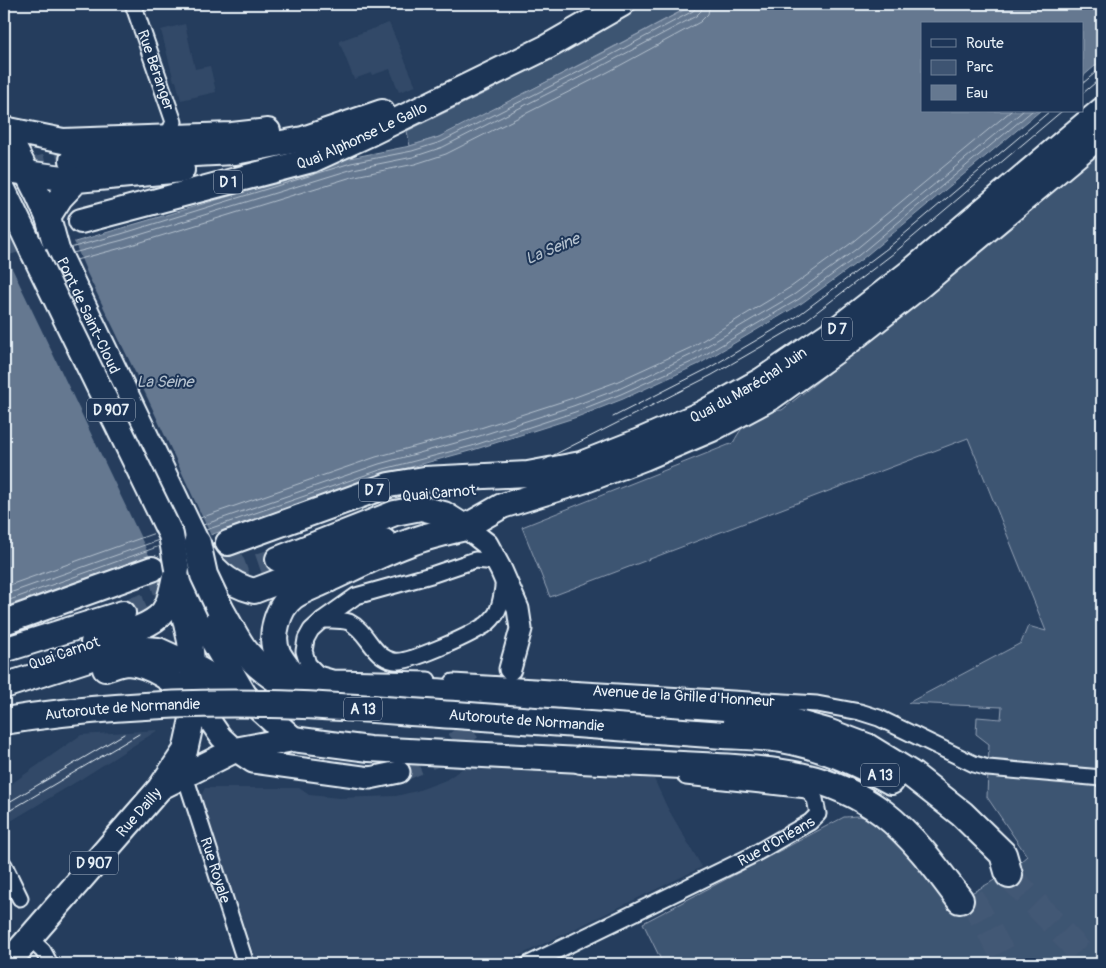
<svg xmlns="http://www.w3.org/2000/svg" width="1106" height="968" font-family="Pangolin,sans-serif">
  <rect width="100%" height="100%" fill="#253d5d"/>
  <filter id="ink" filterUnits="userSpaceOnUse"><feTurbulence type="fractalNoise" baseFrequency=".02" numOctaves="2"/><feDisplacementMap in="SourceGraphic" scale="10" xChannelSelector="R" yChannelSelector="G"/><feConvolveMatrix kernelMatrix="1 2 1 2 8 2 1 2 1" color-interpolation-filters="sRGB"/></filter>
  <g filter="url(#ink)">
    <g fill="#334a68">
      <polygon points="389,23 416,86 399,92 390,69 372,75 371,73 354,79 339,41"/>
      <polygon points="185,24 195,69 210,66 216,92 181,100 176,81 174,81 161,30"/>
      <polygon points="158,730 81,779 4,825 4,789 81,735"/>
      <polygon points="472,762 635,774 636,777 654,779 667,807 702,867 502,964 257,964 201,796 205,788 299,788 309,795 339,798 396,796 417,791 446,780"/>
    </g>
    <g fill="#3e5472" stroke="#93a2b5">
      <polygon points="646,4 695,4 472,121 439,137 410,146 407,131 491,90"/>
      <path d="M 1102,142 L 1102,964 L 663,964 L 643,923 L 844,817 C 850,817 857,815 863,817 C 893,826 930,879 950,904 C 977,890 1004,877 1027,856 L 987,797 L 989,744 L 976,734 L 977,717 L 1001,719 L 1002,707 L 908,703 L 1021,643 L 1028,626 L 1046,631 L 968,438 L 550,597 L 522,527 L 733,443 C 746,419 754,412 782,410 L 885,328 Z"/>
    </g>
    <polygon fill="#657890" stroke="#99a8ba" points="695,4 1102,4 1102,60 1082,77 1082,24 922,24 922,111 1040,111 862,259 802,303 699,364 623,399 577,417 473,450 382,475 4,607 4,263 294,177 350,158 410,146 439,137 599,55"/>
    <polygon fill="#253d5d" points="73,239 87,273 148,399 211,536 150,557 9,262 6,260"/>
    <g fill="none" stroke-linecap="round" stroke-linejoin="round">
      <g stroke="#b4c1ce" stroke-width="1">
        <polyline points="70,248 121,234 351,163 412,151 441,142 602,60 693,11 696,8 696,4"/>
        <polyline points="73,253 123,240 353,169 413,157 443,147 604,65 696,16 701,11 703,4"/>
        <polyline points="76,260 125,247 355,176 415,164 446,154 608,72 700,22 708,14 710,4"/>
        <polyline points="200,518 376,457 468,432 570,399 616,382 690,348 791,287 850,244 1011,111"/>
        <polyline points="203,525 379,464 470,439 573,406 619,389 693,354 795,294 855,250 1023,111"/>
        <polyline points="206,530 380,470 472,446 575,412 621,394 696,360 799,299 859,255 1032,111"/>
        <polyline points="4,587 155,533"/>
        <polyline points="4,595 159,540"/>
        <polyline points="4,602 160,546"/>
      </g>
      <polyline stroke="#425874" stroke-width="21" stroke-dasharray="21 11" stroke-linecap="butt" points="399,772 441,754 480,722 490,707"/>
      <g stroke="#425874" stroke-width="24" stroke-dasharray="24 12" stroke-linecap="butt">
        <polyline points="23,172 72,160"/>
        <polyline points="4,244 81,221"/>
        <polyline points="150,583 241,552"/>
        <polyline points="123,613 278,559"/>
      </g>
      <g stroke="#425874" stroke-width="26" stroke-dasharray="26 13" stroke-linecap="butt">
        <polyline points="1009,875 1091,964"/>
        <polyline points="970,896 1008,964"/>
      </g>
      <defs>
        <g id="minor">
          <path id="s1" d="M 133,4 L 174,122 L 167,137"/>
          <path d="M 322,620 C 331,620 341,619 349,622 C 369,632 371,656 394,661 C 408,664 468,636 482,627 C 487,625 493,618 496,614 C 502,603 503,589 504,577"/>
          <polyline points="428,680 332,678 318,674 308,664 304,651 306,639 311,630 322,620 356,596 431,575 475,560 497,562"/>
          <path id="s2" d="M 453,682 L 817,704 L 860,712 L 879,718 L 974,764 L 988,768 L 1102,778"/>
          <path id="s3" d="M 185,776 L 246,964"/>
          <polyline points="4,865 20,898"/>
          <polyline points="30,939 43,951 50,964"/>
          <path id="s4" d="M 529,964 L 749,857 L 810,822 L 818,814 L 815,799 L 807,790 L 686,777"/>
        </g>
        <g id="secondary">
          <polyline points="465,527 487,544 501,570 518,609 521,629 510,669"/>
          <polyline points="196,701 221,737 235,750 253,762 370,778 399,772"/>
        </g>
        <g id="primary">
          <path id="s5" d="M 4,128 L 38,195 L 48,217 L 57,250 L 197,543 C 209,567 227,584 254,591 L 384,541"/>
          <polyline points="4,129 63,141 232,135 268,131"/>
          <polyline points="72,160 235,152 303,139 382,112"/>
          <polyline points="4,169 26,173 77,180"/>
          <polyline points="4,191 34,254"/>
          <polyline points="48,217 60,198 77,180 182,170"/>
          <path id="s6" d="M 81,221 L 312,160 L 371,133 L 547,47 L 622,4"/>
          <polyline points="445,525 465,527 502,506 586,480 644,458 712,429 772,397 850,341 920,286 1102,134"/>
          <path id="s7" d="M 228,543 L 389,485 L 424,479 L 528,474 L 581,464 L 637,442 L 703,413 L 762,380 L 838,328 L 910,272 L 1102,110"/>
          <polyline points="278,559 395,513 421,508 444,514 463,526"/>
          <polyline points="185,582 196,599 213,641 245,696 293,739"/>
          <polyline points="4,622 152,569"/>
          <path d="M 93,643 C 113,636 150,629 163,612 C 171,602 172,588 175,576"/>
          <polyline points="4,650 123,613"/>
          <path d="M 105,669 C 112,667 121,663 128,663 C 155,665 176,684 196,701"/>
          <polyline points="4,686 107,653 132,648 158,650 193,666 245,696"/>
          <polyline points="161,787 235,750 293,739 369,749 581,760"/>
          <path id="s8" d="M 7,964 L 160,788 L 185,751 L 196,701 L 190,641 L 182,606 L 177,569"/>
        </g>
        <g id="motorway">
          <path d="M 465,527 C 448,531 430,535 414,541 C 385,551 358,565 330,578 C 319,584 303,589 293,596 C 277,608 269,638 278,655 C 289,673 301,687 322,694 C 345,701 392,693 417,692 C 442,691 468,695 493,699 L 691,712 L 784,720 L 827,732 L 867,747 L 911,774 L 962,814 L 1003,854 L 1009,875"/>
          <path d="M 220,609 C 227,621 234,635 242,647 C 256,667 276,679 297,692"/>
          <path d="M 723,735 C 742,736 762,736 781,739 C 820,745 857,762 891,781"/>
          <path d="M 581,760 C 621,762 662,764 702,766 C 769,770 827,771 883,813 C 914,837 937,869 960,900"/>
        </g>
      </defs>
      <use href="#minor" stroke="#e8f1f8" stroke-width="19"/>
      <use href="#secondary" stroke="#e8f1f8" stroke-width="25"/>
      <use href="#primary" stroke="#e8f1f8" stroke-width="28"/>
      <use href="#motorway" stroke="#e8f1f8" stroke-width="30"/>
      <use href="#minor" stroke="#1d3557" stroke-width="15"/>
      <use href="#secondary" stroke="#1d3557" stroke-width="21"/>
      <use href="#primary" stroke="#1d3557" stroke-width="24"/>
      <use href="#motorway" stroke="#1d3557" stroke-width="26"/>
      <g stroke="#e8f1f8" stroke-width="1">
        <polyline points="1082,84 1102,67"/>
        <polyline points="1082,94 1102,77"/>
        <polyline points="613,417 709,368 796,317 889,247 1050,111"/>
        <polyline points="544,460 712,375 801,324 894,253 1062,111"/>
        <polyline points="4,805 124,734"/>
        <polyline points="4,814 139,734"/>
      </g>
      <defs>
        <polyline id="primary-bridge" points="34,254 171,535 177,569"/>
        <g id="motorway-bridge">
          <polyline points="197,543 204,575 220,609"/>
          <path id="s9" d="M 4,721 C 92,707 182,702 271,704 C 333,705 394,711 456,715 C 545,722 634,728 723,735"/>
        </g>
      </defs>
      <use href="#primary-bridge" stroke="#e8f1f8" stroke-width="28" stroke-linecap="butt"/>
      <use href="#motorway-bridge" stroke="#e8f1f8" stroke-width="30" stroke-linecap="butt"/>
      <use href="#primary-bridge" stroke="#1d3557" stroke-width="24"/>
      <use href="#motorway-bridge" stroke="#1d3557" stroke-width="26"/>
    </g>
  </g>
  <g text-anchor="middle" stroke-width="4" stroke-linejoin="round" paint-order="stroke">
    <g fill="#1d3557" stroke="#abb9c8" stroke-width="1">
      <rect x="214" y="170.5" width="28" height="23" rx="4"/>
      <rect x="822" y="317.5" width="30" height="23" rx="4"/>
      <rect x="87" y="398.5" width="48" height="23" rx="4"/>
      <rect x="359" y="478.5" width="30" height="23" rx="4"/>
      <rect x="344" y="697.5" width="38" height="23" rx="4"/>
      <rect x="861" y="763.5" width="38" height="23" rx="4"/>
      <rect x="70" y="851.5" width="48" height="23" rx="4"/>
    </g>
    <g font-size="14" font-weight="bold" fill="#e8f1f8">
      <text x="228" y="187">D 1</text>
      <text x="837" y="334">D 7</text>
      <text x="111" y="415">D 907</text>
      <text x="374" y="495">D 7</text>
      <text x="363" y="714">A 13</text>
      <text x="880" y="780">A 13</text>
      <text x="94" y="868">D 907</text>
    </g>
    <g font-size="15" fill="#e8f1f8" stroke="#1d3557">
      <text dy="5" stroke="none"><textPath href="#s1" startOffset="70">Rue Béranger</textPath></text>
      <text dy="5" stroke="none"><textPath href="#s6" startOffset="294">Quai Alphonse Le Gallo</textPath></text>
      <text dy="5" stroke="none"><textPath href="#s5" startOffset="206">Pont de Saint-Cloud</textPath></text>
      <text dy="5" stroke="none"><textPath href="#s7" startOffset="550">Quai du Maréchal Juin</textPath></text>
      <text transform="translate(439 493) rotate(-5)" y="5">Quai Carnot</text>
      <text transform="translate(64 653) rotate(-19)" y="5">Quai Carnot</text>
      <text dy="5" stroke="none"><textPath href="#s2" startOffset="231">Avenue de la Grille d'Honneur</textPath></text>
      <text dy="5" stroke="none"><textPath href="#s9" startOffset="119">Autoroute de Normandie</textPath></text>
      <text dy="5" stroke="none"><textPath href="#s9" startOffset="524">Autoroute de Normandie</textPath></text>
      <text dy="5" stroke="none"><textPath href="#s8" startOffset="201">Rue Dailly</textPath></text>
      <text dy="5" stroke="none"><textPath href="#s4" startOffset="276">Rue d'Orléans</textPath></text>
      <text dy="5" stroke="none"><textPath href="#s3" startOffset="99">Rue Royale</textPath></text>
    </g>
    <g font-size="16" font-style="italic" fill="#b4c1ce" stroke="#1d3557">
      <text transform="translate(552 248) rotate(-23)" y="6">La Seine</text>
      <text x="165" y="387">La Seine</text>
    </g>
  </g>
  <rect width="1106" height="968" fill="none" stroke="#1d3557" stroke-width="20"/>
  <rect x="10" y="10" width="1086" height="948" fill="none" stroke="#e8f1f8" stroke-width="2" filter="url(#ink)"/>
  <rect x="921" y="22" width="162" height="90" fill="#1d3557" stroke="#6e8097"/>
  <rect x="931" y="39" width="25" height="8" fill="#1d3557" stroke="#6e8097"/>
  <text x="966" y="48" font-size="15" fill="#e8f1f8">Route</text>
  <rect x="931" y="60" width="25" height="15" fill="#3e5472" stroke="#6e8097"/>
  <text x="966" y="72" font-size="15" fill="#e8f1f8">Parc</text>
  <rect x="931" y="85" width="25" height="15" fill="#657890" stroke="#6e8097"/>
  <text x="966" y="98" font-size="15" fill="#e8f1f8">Eau</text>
</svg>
